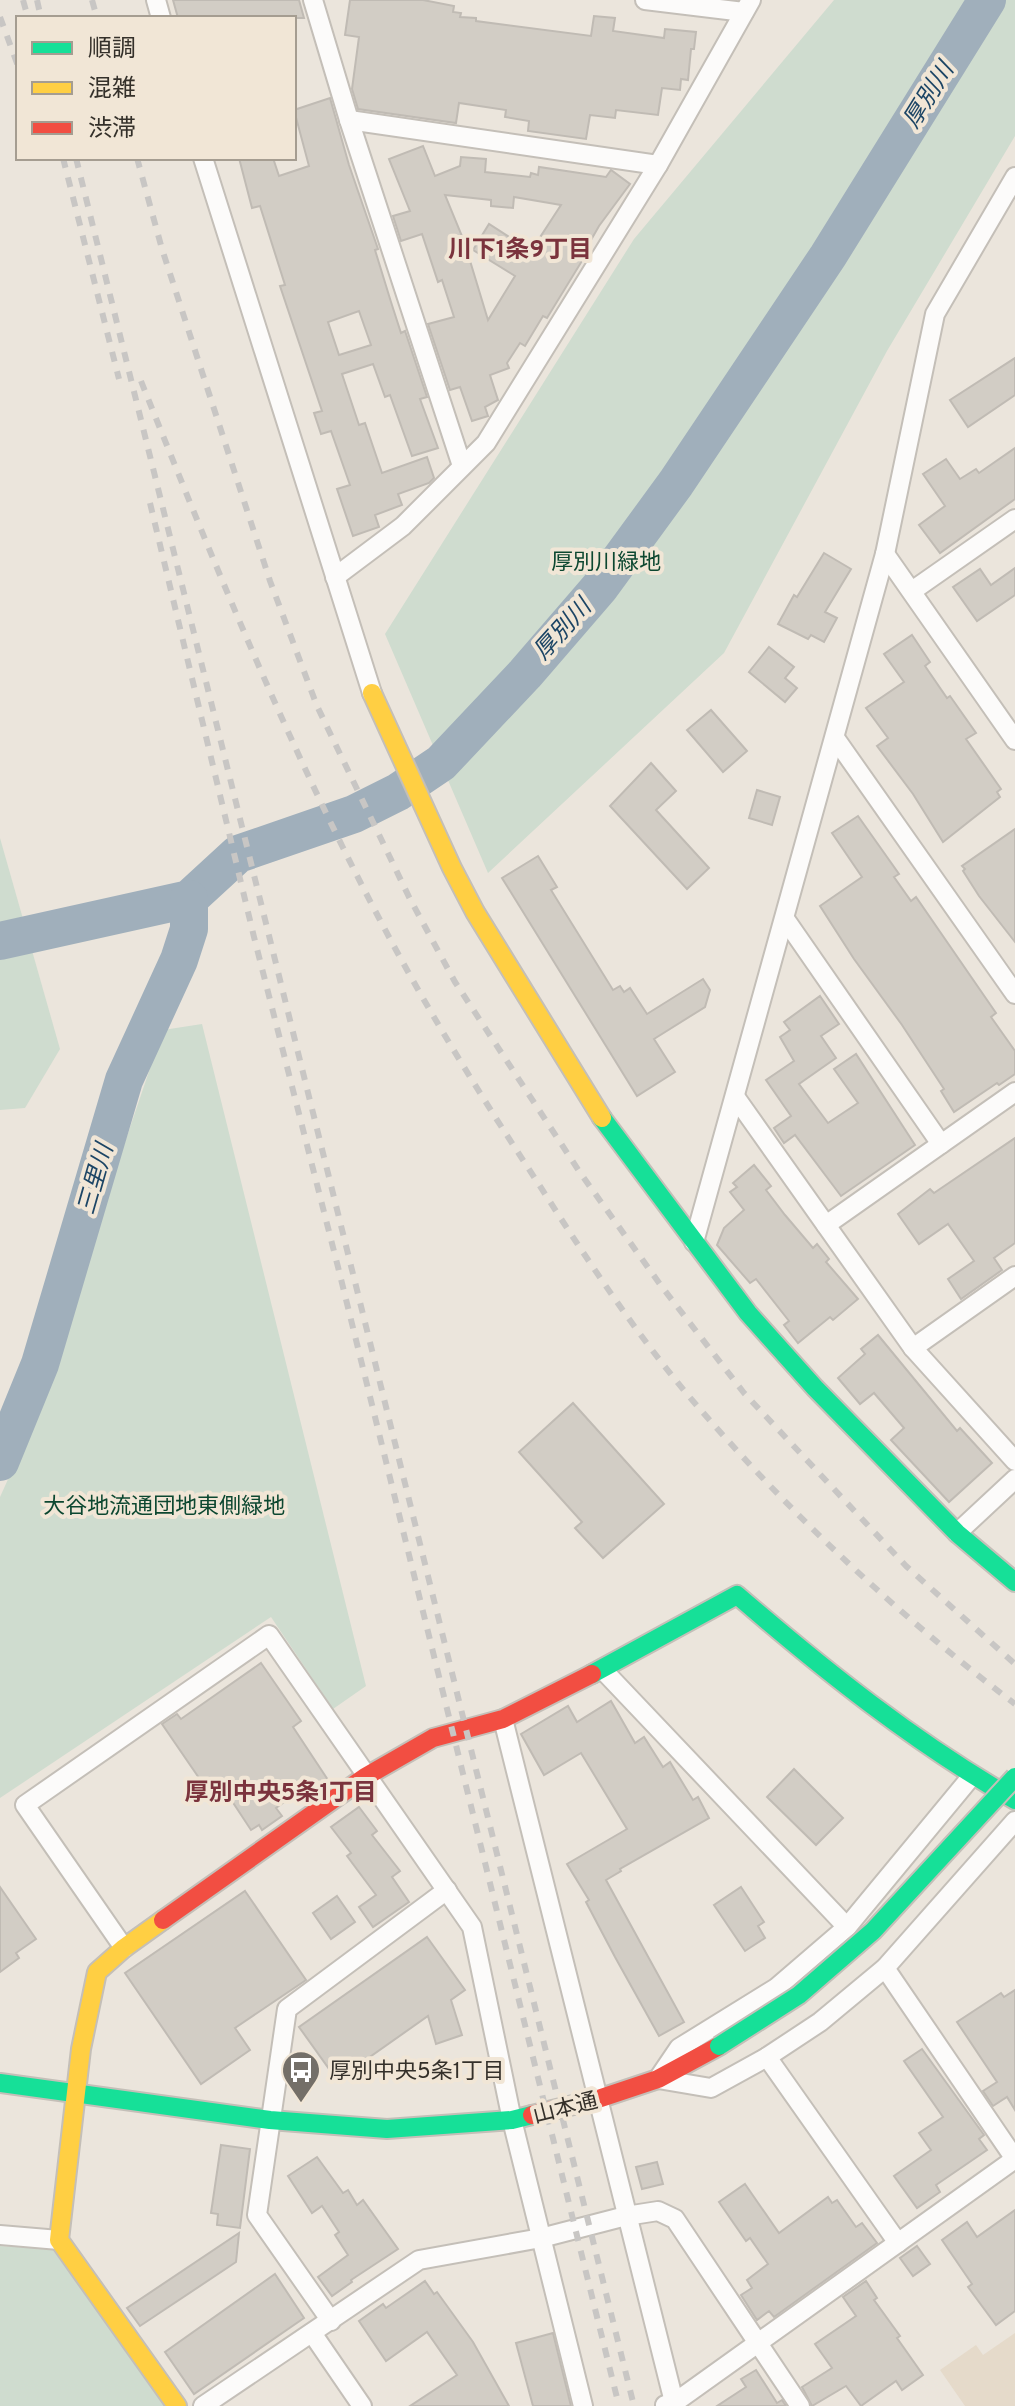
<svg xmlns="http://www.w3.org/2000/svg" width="1015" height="2406" font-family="Overpass,'Noto Sans JP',sans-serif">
  <rect width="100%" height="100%" fill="#ebe5dc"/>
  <polygon fill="#e5daca" points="1015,2333 1015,2406 965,2406 940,2370 976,2345 983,2355"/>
  <g fill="#cfdccf">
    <polygon points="834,0 1015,0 1015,136 887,351 724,653 488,873 385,634 634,239"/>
    <polygon points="0,838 60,1049 25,1108 0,1110"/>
    <polygon points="202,1024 366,1686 333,1709 271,1617 0,1798 0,1497 19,1455 163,1030"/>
    <polygon points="0,2246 52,2249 168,2406 0,2406"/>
  </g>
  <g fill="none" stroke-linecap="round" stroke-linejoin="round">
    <g stroke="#a0afbb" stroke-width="38">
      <polyline points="0,941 189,899 238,854 354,814 398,792 441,763 525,674 600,587 676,483 828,256 987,0"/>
      <polyline points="0,1462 40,1364 124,1080 179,960 189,929 189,899"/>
    </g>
  </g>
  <g fill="#d2cdc5" stroke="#c0bbb4" stroke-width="2" fill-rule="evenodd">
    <polygon points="173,0 299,0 304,18 178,18"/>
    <polygon points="350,0 423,0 454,6 453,12 461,13 460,17 476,18 476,21 591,36 594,16 615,18 613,31 664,38 665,29 696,32 694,49 691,49 688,80 681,79 680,90 662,88 658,115 616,110 615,118 590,115 586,139 528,131 529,121 505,117 506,110 459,103 456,123 358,109 352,89 359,37 345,35"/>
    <path d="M 330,98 L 349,165 L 378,249 L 375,250 L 391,302 L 401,333 L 405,331 L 427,397 L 420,399 L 438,448 L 412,456 L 390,395 L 385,397 L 373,364 L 342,374 L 359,425 L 365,423 L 382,473 L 427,457 L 434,478 L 429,483 L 398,494 L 402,505 L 375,515 L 379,527 L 353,536 L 337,489 L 350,485 L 331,431 L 321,434 L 314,413 L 322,411 L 280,286 L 285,285 L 260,206 L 252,208 L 239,158 L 273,158 L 279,176 L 309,166 L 294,110 ZM 359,311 L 371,345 L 339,355 L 328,322 Z"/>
    <path d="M 423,146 L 435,176 L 460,166 L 461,157 L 486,159 L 485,172 L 530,177 L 531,173 L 538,175 L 539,167 L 606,177 L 611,170 L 630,184 L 599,226 L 583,254 L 585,256 L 547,318 L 543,316 L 525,346 L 520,343 L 507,363 L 509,368 L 490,375 L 498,400 L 485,407 L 488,416 L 472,421 L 460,387 L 450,390 L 428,324 L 454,317 L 442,280 L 438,282 L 422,234 L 401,241 L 393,216 L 410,211 L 389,159 ZM 445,195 L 491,200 L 491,206 L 513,208 L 514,197 L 561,205 L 531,251 L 489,224 L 473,250 L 515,276 L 488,320 L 464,241 Z"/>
    <polygon points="1015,358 1015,395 968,427 950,400"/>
    <polygon points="1015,448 1015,499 940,553 919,525 945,506 923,474 946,459 960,479 976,469 979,473"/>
    <polygon points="824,553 851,569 825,612 837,618 824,642 811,635 808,639 778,624 794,595 797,597"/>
    <polygon points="1015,568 1015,595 977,621 953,587 980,569 991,585"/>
    <polygon points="912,635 930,662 925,666 947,698 950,696 976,733 966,739 1001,789 997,792 1000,797 943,842 913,794 877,746 888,738 866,708 904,682 884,654"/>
    <polygon points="769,647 794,667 785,678 797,688 785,702 749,672"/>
    <polygon points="711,710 747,751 723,772 687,730"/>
    <polygon points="651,763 676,791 656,810 709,868 687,889 610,806"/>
    <polygon points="757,790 780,797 772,825 749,818"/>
    <polygon points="858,816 899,874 894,877 911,901 916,897 996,1013 991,1017 1015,1051 1015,1074 999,1085 997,1083 954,1112 941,1091 944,1089 902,1025 854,959 820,906 862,877 832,833"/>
    <polygon points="1015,829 1015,942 979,896 963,871 965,869 962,866"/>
    <polygon points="538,856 557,887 551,890 613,990 620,986 624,992 630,988 647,1014 703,979 710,990 705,1007 654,1039 675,1072 637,1096 502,878"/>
    <polygon points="820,996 839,1024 821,1036 836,1058 799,1084 828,1123 858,1103 834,1069 856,1054 915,1145 841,1196 795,1135 784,1143 774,1128 791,1116 766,1080 794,1061 780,1037 790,1030 784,1022"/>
    <polygon points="1015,1138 1015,1243 994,1258 1002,1270 961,1299 948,1279 974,1261 948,1224 919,1244 898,1214 930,1189 934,1193"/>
    <polygon points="754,1165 771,1186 766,1190 785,1215 813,1248 817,1244 829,1259 826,1262 858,1299 833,1320 830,1317 798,1343 784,1325 789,1321 756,1279 750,1283 717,1245 724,1228 744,1210 730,1192 737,1187 733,1183"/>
    <polygon points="878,1335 957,1431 960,1428 992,1463 949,1502 891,1440 904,1428 874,1393 860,1404 838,1378 865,1354 861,1349"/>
    <polygon points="573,1403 664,1504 603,1558 575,1528 582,1522 519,1452"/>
    <polygon points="261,1663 301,1721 293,1727 330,1783 304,1800 298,1792 276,1808 282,1816 262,1830 259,1825 251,1830 222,1786 210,1794 162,1724 177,1714 181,1719"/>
    <polygon points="611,1701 635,1743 644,1737 663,1767 670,1762 693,1800 698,1797 709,1818 620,1869 621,1871 606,1880 684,2022 659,2036 615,1957 586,1902 589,1900 567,1864 627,1829 581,1753 544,1775 521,1734 568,1706 577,1722"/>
    <polygon points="794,1769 843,1818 816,1845 767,1797"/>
    <polygon points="359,1807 377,1831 372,1835 400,1871 392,1877 409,1902 373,1927 359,1907 376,1895 347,1856 351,1853 331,1827"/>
    <polygon points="0,1887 36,1939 16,1953 19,1958 0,1972"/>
    <polygon points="741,1887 764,1922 758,1926 765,1938 745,1951 714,1905"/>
    <polygon points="245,1891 306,1980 235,2028 250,2050 201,2084 125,1973"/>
    <polygon points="337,1896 355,1922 331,1939 313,1913"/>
    <polygon points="427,1937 465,1990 451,2000 462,2035 436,2044 428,2016 337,2080 299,2027"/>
    <polygon points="1015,1990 1015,2110 1007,2097 993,2106 983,2091 997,2082 957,2022 1001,1993 1004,1997"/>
    <polygon points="922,2049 984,2135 979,2139 987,2150 936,2185 940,2192 917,2208 894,2176 931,2150 919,2133 943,2117 904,2061"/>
    <polygon points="221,2145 250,2149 240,2228 217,2225 218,2214 211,2213"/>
    <polygon points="317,2157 343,2193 348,2190 357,2205 363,2200 398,2249 351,2280 352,2282 332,2296 318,2277 348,2255 335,2235 339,2232 322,2206 312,2213 288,2176"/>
    <polygon points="657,2162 663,2184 642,2189 636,2167"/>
    <polygon points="745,2184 779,2233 828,2197 832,2203 837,2200 856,2227 862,2223 877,2243 774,2317 769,2311 757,2320 741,2295 752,2288 747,2280 768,2264 750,2238 746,2241 719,2202"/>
    <polygon points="1015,2210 1015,2311 996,2325 968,2287 972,2284 942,2240 967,2222 977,2237"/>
    <polygon points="239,2233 236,2262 140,2326 127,2308"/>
    <polygon points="917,2246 930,2264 913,2276 900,2258"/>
    <polygon points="275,2274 304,2318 194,2394 165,2352"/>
    <polygon points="425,2281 434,2294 437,2292 473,2342 509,2406 410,2406 457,2375 427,2332 386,2361 359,2321 383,2304 386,2308"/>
    <polygon points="866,2281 877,2298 874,2300 900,2336 897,2338 923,2375 902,2390 896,2381 861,2406 846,2386 812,2406 802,2387 832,2368 815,2344 856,2316 843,2297"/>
    <polygon points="553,2333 571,2406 533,2406 516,2343"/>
    <polygon points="756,2370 777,2403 782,2400 786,2406 717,2406 746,2387 741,2379"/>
  </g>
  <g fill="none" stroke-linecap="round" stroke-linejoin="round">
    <defs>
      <g id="street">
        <polyline points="156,0 161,18"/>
        <polyline points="313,0 349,120 462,466"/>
        <polyline points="645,0 744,12"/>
        <polyline points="349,120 658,165"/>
        <polyline points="203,158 372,693"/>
        <polyline points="885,554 1015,740"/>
        <polyline points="335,577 403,526 486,443 658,165 751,0"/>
        <polyline points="912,591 1015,519"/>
        <polyline points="835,738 1015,994"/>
        <polyline points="785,919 941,1144"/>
        <polyline points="736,1098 913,1348 1015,1461"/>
        <polyline points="826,1225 1015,1092"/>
        <polyline points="694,1242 885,554 935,314 1015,177"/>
        <polyline points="913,1348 1015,1276"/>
        <polyline points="957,1533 1015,1479"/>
        <polyline points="602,1669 847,1927"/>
        <polyline points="503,1719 675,2406"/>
        <polyline points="971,1777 847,1927 776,1988 679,2048 658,2079 711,2088 767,2057 820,2022 885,1968 1015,1821"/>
        <polyline points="124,1948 25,1805 269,1635 472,1927 512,2120 583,2406"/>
        <polyline points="885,1968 1015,2159"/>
        <polyline points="767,2057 898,2243"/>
        <polyline points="0,2235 59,2240"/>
        <polyline points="331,2321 257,2215 287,2009 447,1890"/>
        <polyline points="312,2333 362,2406"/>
        <polyline points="665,2405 674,2403 1015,2159"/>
        <polyline points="203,2406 419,2260 541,2238 626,2216 658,2211 675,2219 800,2406"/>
      </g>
      <g id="fast">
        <polyline points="602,1118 748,1313 815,1388 957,1533 1015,1582"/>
        <path d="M 592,1674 L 737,1595 C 825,1671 914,1742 1015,1800"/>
        <polyline points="0,2083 270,2120 387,2129 512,2120 532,2115"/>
      </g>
      <g id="slow">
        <polyline points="372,693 452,868 475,912 602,1118"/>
        <polyline points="163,1920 124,1948 97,1972 81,2049 59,2240 177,2406"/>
      </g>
      <g id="jam">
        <polyline points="163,1920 365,1777 433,1738 503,1719 592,1674"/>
        <polyline points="532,2115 598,2099 658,2079 719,2046"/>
      </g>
    </defs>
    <use href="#street" stroke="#c4bfb8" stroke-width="22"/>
    <use href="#fast" stroke="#c4bfb8" stroke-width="22"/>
    <use href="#slow" stroke="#c4bfb8" stroke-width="22"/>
    <use href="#jam" stroke="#c4bfb8" stroke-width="22"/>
    <use href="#street" stroke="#fcfbfa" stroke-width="18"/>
    <use href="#fast" stroke="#16e098" stroke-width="18"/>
    <use href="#slow" stroke="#ffcf43" stroke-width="18"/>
    <use href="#jam" stroke="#f24e42" stroke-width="18"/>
    <g stroke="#c8c6c4" stroke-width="6" stroke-dasharray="10 10" stroke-linecap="butt">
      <polyline points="23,0 28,18"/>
      <polyline points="37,0 41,18"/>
      <polyline points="92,0 97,18"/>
      <polyline points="0,17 18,66"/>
      <polyline points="63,158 119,379"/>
      <polyline points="76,158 634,2406"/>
      <polyline points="137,158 162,249 270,581 317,706 410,899 455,982 581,1174 662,1287 744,1393 906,1566 1015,1664"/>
      <path d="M 141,381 C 214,563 288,746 380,920 C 427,1010 482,1098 538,1183 C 584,1255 632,1328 687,1394 C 786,1510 894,1612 1015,1704"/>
      <polyline points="150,503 254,937 338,1267 619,2406"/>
    </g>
    <defs>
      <polyline id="fast-bridge" points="719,2046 799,1995 873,1931 1015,1777"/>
    </defs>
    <use href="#fast-bridge" stroke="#c4bfb8" stroke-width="22" stroke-linecap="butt"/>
    <use href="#fast-bridge" stroke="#16e098" stroke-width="18"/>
  </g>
  <defs>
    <symbol id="bus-pin" viewBox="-11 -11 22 30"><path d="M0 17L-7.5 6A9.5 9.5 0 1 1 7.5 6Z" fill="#746f68" stroke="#f1e6d6"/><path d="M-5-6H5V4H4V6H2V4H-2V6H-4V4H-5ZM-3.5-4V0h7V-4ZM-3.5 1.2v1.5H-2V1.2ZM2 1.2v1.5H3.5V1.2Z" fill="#fff"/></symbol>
  </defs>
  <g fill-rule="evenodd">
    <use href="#bus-pin" x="279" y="2048" width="44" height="60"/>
  </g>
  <g text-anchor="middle" stroke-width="8" stroke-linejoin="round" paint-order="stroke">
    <g font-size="22" fill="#0c4730" stroke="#f1e6d6">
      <text x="606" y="569">厚別川緑地</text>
      <text x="164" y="1513">大谷地流通団地東側緑地</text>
    </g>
    <g font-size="22" fill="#34302a" stroke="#f1e6d6" text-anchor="start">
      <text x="329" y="2078">厚別中央5条1丁目</text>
    </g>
    <g font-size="22" fill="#34302a" stroke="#f1e6d6">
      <text transform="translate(565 2107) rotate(-14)" y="8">山本通</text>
    </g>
    <g font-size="24" font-style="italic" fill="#1c4565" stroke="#f1e6d6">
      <text transform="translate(928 95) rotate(-58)" y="8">厚別川</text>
      <text transform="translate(562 629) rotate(-48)" y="8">厚別川</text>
      <text transform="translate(95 1179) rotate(-74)" y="8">三里川</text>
    </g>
    <g font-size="24" font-weight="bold" fill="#7b333d" stroke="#f1e6d6">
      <text x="520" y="257">川下1条9丁目</text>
      <text x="281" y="1800">厚別中央5条1丁目</text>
    </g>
  </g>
  <rect x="16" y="16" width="280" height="144" fill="#f1e6d6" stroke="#a59d91" stroke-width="2"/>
  <rect x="32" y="42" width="40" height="12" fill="#16e098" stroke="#a59d91" stroke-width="2"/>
  <text x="88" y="56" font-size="24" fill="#34302a">順調</text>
  <rect x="32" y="82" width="40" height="12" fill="#ffcf43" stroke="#a59d91" stroke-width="2"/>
  <text x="88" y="96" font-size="24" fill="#34302a">混雑</text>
  <rect x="32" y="122" width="40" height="12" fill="#f24e42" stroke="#a59d91" stroke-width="2"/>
  <text x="88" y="136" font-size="24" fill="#34302a">渋滞</text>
</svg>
